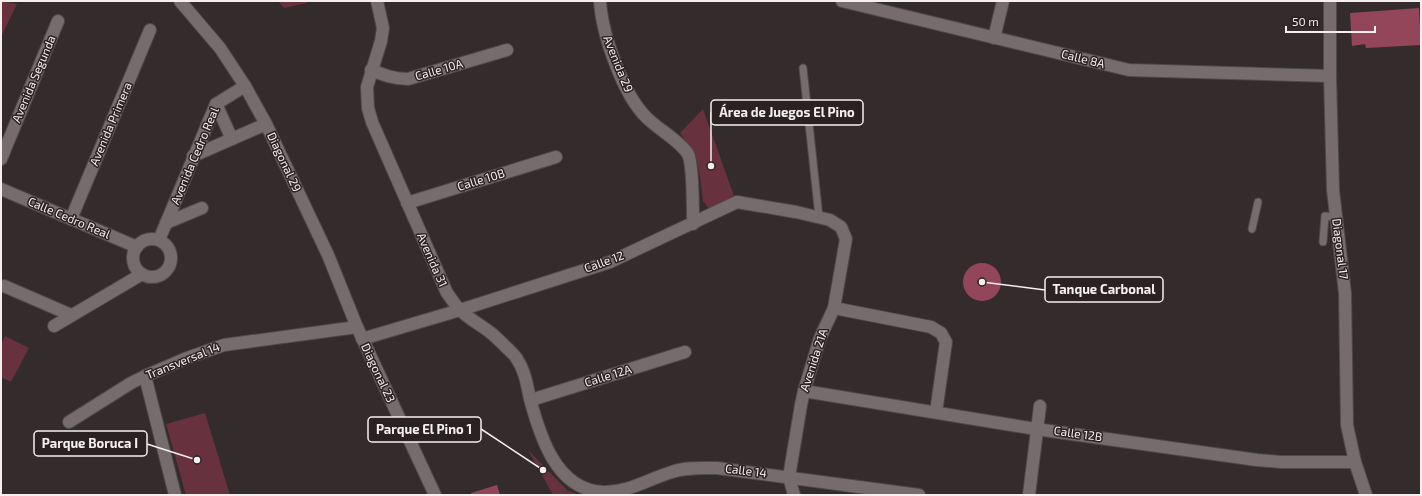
<svg xmlns="http://www.w3.org/2000/svg" width="1422" height="496" font-family="'Exo 2',sans-serif">
  <rect width="100%" height="100%" fill="#342b2d"/>
  <g fill="#67313e">
    <polygon points="1,1 17,4 1,37"/>
    <polygon points="278,1 307,1 307,3 284,8"/>
    <polygon points="703,109 734,196 710,210 703,201 700,177 696,156 680,133"/>
    <polygon points="5,336 29,348 11,382 1,377 1,345"/>
    <polygon points="205,413 230,495 186,495 166,424"/>
    <polygon points="528,450 567,490 579,495 553,495"/>
  </g>
  <g fill="#93465a">
    <polygon points="1419,8 1421,45 1366,48 1365,44 1352,46 1350,13"/>
    <circle cx="982" cy="282" r="19"/>
    <polygon points="497,485 500,495 472,495 471,493"/>
  </g>
  <g fill="none" stroke-linecap="round" stroke-linejoin="round">
    <defs>
      <g id="lane">
        <polyline points="803,68 819,217"/>
        <polyline points="1252,229 1258,202"/>
        <polyline points="1323,242 1325,216 1336,217"/>
      </g>
      <g id="street">
        <polyline points="180,1 220,48 245,86 266,124 328,255 357,327 435,495"/>
        <path d="M 377,1 L 383,28 L 381,41 L 367,87 L 368,108 L 372,122 L 447,293 C 451,298 455,305 460,310 C 469,319 481,325 491,333 C 497,338 502,343 507,348 C 510,351 515,355 517,359 C 525,371 527,385 530,399 C 540,436 556,490 603,492 C 628,493 648,479 672,472 C 686,467 702,468 717,468 L 919,495"/>
        <path d="M 600,1 C 602,34 623,95 647,118 C 659,130 679,140 688,154 C 693,164 693,210 693,224"/>
        <polyline points="842,1 1129,70 1330,76"/>
        <polyline points="1330,1 1330,76 1333,190 1345,293 1347,425 1355,462 1366,495"/>
        <polyline points="994,38 1003,1"/>
        <path d="M 371,70 C 384,75 394,79 408,79 L 507,50"/>
        <polyline points="216,104 232,139"/>
        <polyline points="193,156 266,124"/>
        <polyline points="1,159 58,21"/>
        <polyline points="1,189 137,247"/>
        <polyline points="407,203 556,157"/>
        <polyline points="71,219 150,30"/>
        <polyline points="166,223 202,208"/>
        <circle cx="152" cy="258" r="19"/>
        <polyline points="159,240 216,104 245,86"/>
        <polyline points="4,286 71,315"/>
        <polyline points="834,308 931,327 941,333 946,342 936,412"/>
        <polyline points="54,326 142,274"/>
        <polyline points="362,339 460,310 610,262 737,202 796,212 830,220 841,227 846,239 834,308 820,338 804,391 801,405 789,477 794,495"/>
        <polyline points="145,376 175,495"/>
        <polyline points="804,391 1036,429 1257,460 1281,462 1355,462"/>
        <polyline points="531,400 685,352"/>
        <polyline points="69,422 131,383 145,376 187,358 224,345 357,327"/>
        <polyline points="1029,495 1040,406"/>
      </g>
    </defs>
    <use href="#lane" stroke="#4f494a" stroke-width="9"/>
    <use href="#street" stroke="#4f494a" stroke-width="14"/>
    <use href="#lane" stroke="#766c6e" stroke-width="7"/>
    <use href="#street" stroke="#766c6e" stroke-width="12"/>
  </g>
  <g text-anchor="middle" stroke-width="3" stroke-linejoin="round" paint-order="stroke">
    <g font-size="12" fill="#f5eff0" stroke="#2a2123">
      <text transform="translate(1083 59) rotate(14)" y="4">Calle 8A</text>
      <text transform="translate(618 64) rotate(68)" y="4">Avenida 29</text>
      <text transform="translate(439 70) rotate(-16)" y="4">Calle 10A</text>
      <text transform="translate(34 79) rotate(-67)" y="4">Avenida Segunda</text>
      <text transform="translate(111 124) rotate(-67)" y="4">Avenida Primera</text>
      <text transform="translate(195 156) rotate(-67)" y="4">Avenida Cedro Real</text>
      <text transform="translate(284 162) rotate(65)" y="4">Diagonal 29</text>
      <text transform="translate(481 180) rotate(-17)" y="4">Calle 10B</text>
      <text transform="translate(69 218) rotate(23)" y="4">Calle Cedro Real</text>
      <text transform="translate(1340 249) rotate(83)" y="4">Diagonal 17</text>
      <text transform="translate(432 260) rotate(66)" y="4">Avenida 31</text>
      <text transform="translate(604 262) rotate(-20)" y="4">Calle 12</text>
      <text transform="translate(814 360) rotate(-72)" y="4">Avenida 21A</text>
      <text transform="translate(183 361) rotate(-22)" y="4">Transversal 14</text>
      <text transform="translate(378 373) rotate(65)" y="4">Diagonal 23</text>
      <text transform="translate(608 376) rotate(-17)" y="4">Calle 12A</text>
      <text transform="translate(1078 434) rotate(8)" y="4">Calle 12B</text>
      <text transform="translate(746 471) rotate(7)" y="4">Calle 14</text>
    </g>
  </g>
  <path fill="none" stroke="#f5eff0" stroke-width="1.5" d="M711 166L711 112M982 282L1045 290M543 470L481 429M197 460L147 444"/>
  <g fill="#f5eff0" stroke="#2a2123" stroke-width="1.5">
    <circle cx="711" cy="166" r="4"/>
    <circle cx="982" cy="282" r="4"/>
    <circle cx="543" cy="470" r="4"/>
    <circle cx="197" cy="460" r="4"/>
  </g>
  <g fill="#2a2123" stroke="#f5eff0" stroke-width="1.5">
    <rect x="711" y="100" width="152" height="25" rx="4"/>
    <rect x="1045" y="277" width="118" height="25" rx="4"/>
    <rect x="368" y="417" width="113" height="25" rx="4"/>
    <rect x="34" y="431" width="113" height="25" rx="4"/>
  </g>
  <g font-size="13" text-anchor="middle" font-weight="bold" fill="#f5eff0">
    <text x="787" y="117">Área de Juegos El Pino</text>
    <text x="1104" y="294">Tanque Carbonal</text>
    <text x="424" y="434">Parque El Pino 1</text>
    <text x="90" y="448">Parque Boruca I</text>
  </g>
  <rect width="1422" height="496" fill="none" stroke="#f5eff0" stroke-width="4"/>
  <path d="M1286 26v6h89v-6" fill="none" stroke="#f5eff0" stroke-width="2"/>
  <text x="1292" y="26" font-size="12" fill="#f5eff0" stroke="#2a2123" stroke-width="3" paint-order="stroke">50 m</text>
</svg>
